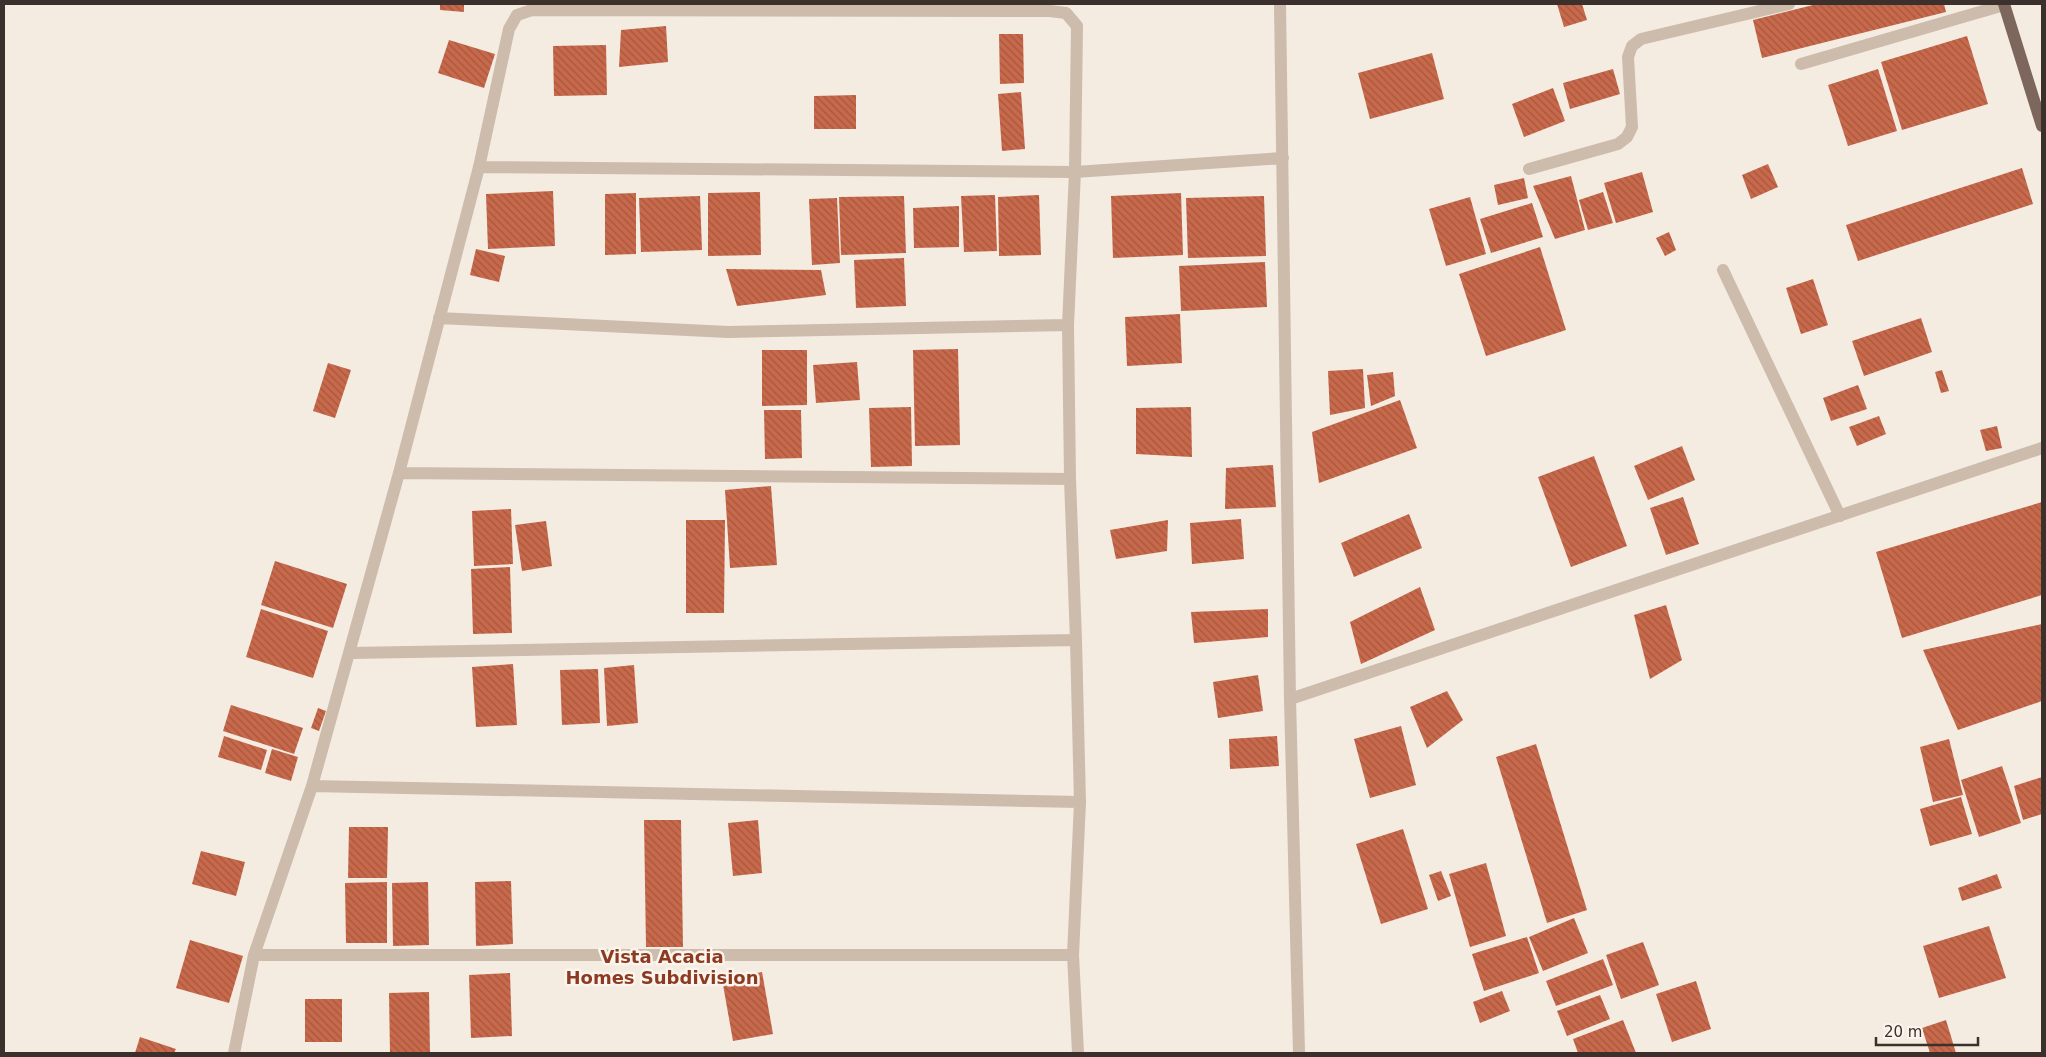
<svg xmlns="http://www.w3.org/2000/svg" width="2046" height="1057" font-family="'DejaVu Sans',sans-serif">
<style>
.building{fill:url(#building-back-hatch)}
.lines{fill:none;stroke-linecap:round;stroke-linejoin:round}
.minor{stroke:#cdbbac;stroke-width:12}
.primary{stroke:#7d675c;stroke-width:12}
.labels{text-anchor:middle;stroke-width:5;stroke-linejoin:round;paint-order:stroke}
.neighbourhood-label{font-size:18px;font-weight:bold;fill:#8c3b22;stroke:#fbf5ee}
</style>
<defs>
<pattern id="building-back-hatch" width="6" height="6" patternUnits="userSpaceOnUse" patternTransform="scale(1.25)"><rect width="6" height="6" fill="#c8694b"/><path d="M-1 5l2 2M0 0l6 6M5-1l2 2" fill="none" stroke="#a4573f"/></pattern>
</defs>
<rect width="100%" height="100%" fill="#f4ebe1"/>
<path class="building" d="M440,4H464V12L440,10Z
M1557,4H1582L1587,20L1564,27Z
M1817,4H1944L1946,12L1762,58L1753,20Z
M666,26L668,62L619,67L621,30Z
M999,34H1023L1024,83L1000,84Z
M1967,36L1988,104L1902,130L1881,62Z
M449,40L495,54L484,88L438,73Z
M606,45L607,95L554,96L553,46Z
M1432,53L1444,99L1370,119L1358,73Z
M1613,69L1620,94L1570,109L1563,83Z
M1878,69L1897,131L1848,146L1828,85Z
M1553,88L1565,121L1524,137L1512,104Z
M1021,92L1025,149L1002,151L998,94Z
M856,95V129H814V96Z
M1768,164L1778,187L1751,199L1742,175Z
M2022,168L2033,204L1858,261L1846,225Z
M1642,172L1653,212L1616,223L1604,183Z
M1571,176L1585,230L1555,239L1533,186Z
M1524,178L1528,198L1498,205L1494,185Z
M553,191L555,246L488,249L486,194Z
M760,192L761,255L708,256V193Z
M1603,192L1613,223L1588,230L1579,200Z
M636,193V254L605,255V194Z
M1181,193L1183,255L1113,258L1111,196Z
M995,195L997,251L964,252L961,196Z
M1039,195L1041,255L999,256L998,197Z
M700,196L702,250L641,252L639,198Z
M904,196L906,253L841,255L839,197Z
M1264,196L1266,256L1188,258L1186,198Z
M1470,197L1486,254L1446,266L1429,209Z
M837,198L840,263L812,265L809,199Z
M1532,203L1543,237L1491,253L1480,219Z
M959,206V247L914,248L913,208Z
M1669,232L1676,250L1665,256L1656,238Z
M1540,247L1566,330L1486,356L1459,274Z
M476,249L505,256L499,282L470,275Z
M904,258L906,306L856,308L854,260Z
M1265,262L1267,307L1181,311L1179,266Z
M726,269L821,270L826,295L737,306Z
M1813,279L1828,325L1801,334L1786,288Z
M1180,314L1182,363L1127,366L1125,317Z
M1921,318L1932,352L1864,376L1852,341Z
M958,349L960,445L915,446L913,350Z
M762,350H807V405L762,406Z
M857,362L860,400L816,403L813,365Z
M328,363L351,370L335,418L313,411Z
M1363,369L1365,408L1330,415L1328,371Z
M1942,370L1949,391L1941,393L1935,372Z
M1393,372L1395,396L1371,406L1367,375Z
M1858,385L1867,409L1831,421L1823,398Z
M1400,400L1417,448L1319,483L1312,432Z
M911,407L912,466L871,467L869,408Z
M1191,407L1192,457L1136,454V408Z
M764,410H801L802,458L765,459Z
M1879,416L1886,434L1857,446L1849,427Z
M1997,426L2002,448L1986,451L1980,430Z
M1682,446L1695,480L1648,500L1634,466Z
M1594,456L1627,546L1571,567L1538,477Z
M1273,465L1276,507L1225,509L1226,468Z
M771,486L777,565L730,568L725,490Z
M1683,497L1699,544L1666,555L1650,508Z
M2042,502V595L1902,638L1876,552Z
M511,509L513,564L474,566L472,511Z
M1409,514L1422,548L1354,577L1341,543Z
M1241,519L1244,559L1192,564L1190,523Z
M686,520H725L724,613H686Z
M1168,520L1167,551L1116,559L1110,530Z
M546,521L552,566L522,571L515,525Z
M275,561L347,584L333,628L261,605Z
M510,567L512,633L473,634L471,569Z
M1420,587L1435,630L1361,664L1350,622Z
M1666,605L1682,660L1650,679L1634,615Z
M261,609L328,631L313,678L246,657Z
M1268,609V637L1194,643L1191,612Z
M2042,624V701L1958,730L1923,650Z
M513,664L517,725L476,727L472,667Z
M634,665L638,723L607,726L604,668Z
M598,669L600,723L562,725L560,670Z
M1258,675L1263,711L1218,718L1213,682Z
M1447,691L1463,720L1427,748L1410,707Z
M231,705L303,728L294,754L223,731Z
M318,708L326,711L319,731L311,728Z
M1401,726L1416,785L1370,798L1354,739Z
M224,736L267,750L261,770L218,757Z
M1277,736L1279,766L1230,769L1229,739Z
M1949,739L1963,795L1933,802L1920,747Z
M1536,744L1587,910L1547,923L1496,757Z
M272,749L298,757L291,781L265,773Z
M2002,766L2021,823L1979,837L1961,780Z
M2042,777V814L2023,820L2014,786Z
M1961,797L1972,834L1930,846L1920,809Z
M644,820H681L683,947H646Z
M758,820L762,873L733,876L728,823Z
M349,827H388L387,878H348Z
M1403,829L1428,909L1381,924L1356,844Z
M201,851L245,862L236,896L192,884Z
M1486,863L1506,936L1470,947L1449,874Z
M1441,871L1451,896L1438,901L1429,875Z
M1997,874L2002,888L1962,901L1958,888Z
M511,881L513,944L476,946L475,882Z
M387,882V943H346L345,883Z
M428,882L429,945L393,946L392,883Z
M1574,918L1588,953L1543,971L1529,937Z
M1989,926L2006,978L1939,998L1923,946Z
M1527,937L1539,973L1484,991L1472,954Z
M190,940L243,956L229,1003L176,988Z
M1643,942L1659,985L1621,999L1606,955Z
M1603,959L1613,985L1556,1006L1546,981Z
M762,972L773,1034L733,1041L722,979Z
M510,973L512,1036L471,1038L469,975Z
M1696,981L1711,1029L1672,1042L1656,994Z
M1502,991L1510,1011L1480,1023L1473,1002Z
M429,992L430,1053H390L389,993Z
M1600,995L1610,1019L1567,1036L1557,1011Z
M305,999H342V1042H305Z
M1623,1020L1636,1053H1578L1573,1039Z
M1946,1020L1956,1053H1930L1922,1028Z
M140,1037L176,1049L174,1053H135Z"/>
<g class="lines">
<path class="minor" d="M1280,4L1290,699L1299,1053
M1801,64L2004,5
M479,167L1075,172L1283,158
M1529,169L1618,144L1627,137L1632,127L1628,57L1632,46L1641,39L1789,4
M1723,270L1840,516
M439,318L728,332L1068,325
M399,473L1070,479
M350,653L1076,640
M1290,699L2042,448
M312,786L1080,802
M254,955H1073
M234,1053L254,955L312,786L399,473L479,167L509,29L517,15L532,10L1050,11L1066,13L1077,26L1075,172L1068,325L1070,479L1076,640L1080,802L1073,955L1078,1053"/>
<path class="primary" d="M2004,4L2042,126"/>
</g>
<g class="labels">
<g class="neighbourhood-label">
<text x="662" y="963">Vista Acacia<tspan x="662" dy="21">Homes Subdivision</tspan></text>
</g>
</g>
<rect width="2046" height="1057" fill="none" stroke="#3b302b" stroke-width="10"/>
<path d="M1876 1037v8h102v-8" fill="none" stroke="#3b302b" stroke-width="2.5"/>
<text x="1884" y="1037" font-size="15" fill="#3b302b" stroke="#fbf5ee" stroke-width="4" paint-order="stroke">20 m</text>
</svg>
